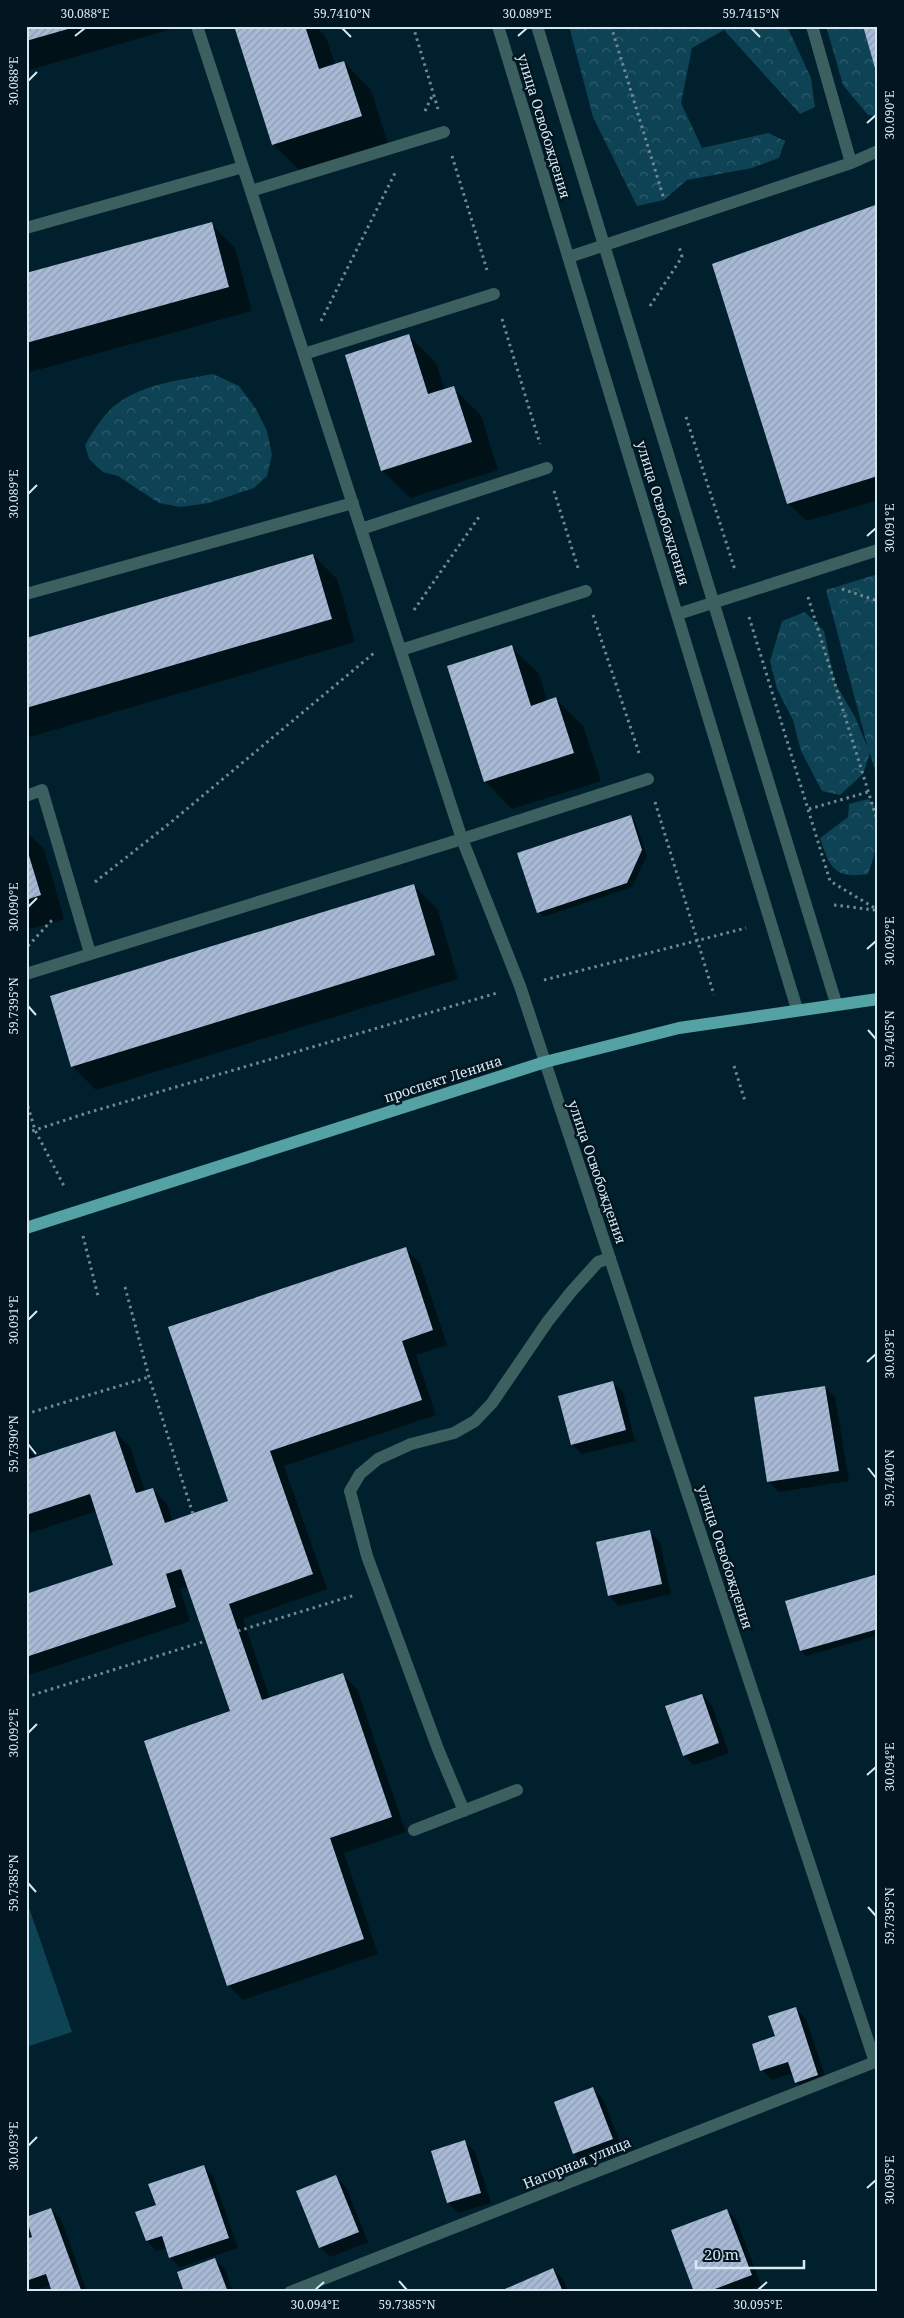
<svg xmlns="http://www.w3.org/2000/svg" width="904" height="2318" font-family="'Noto Serif',serif">
<style>
.forest{fill:url(#forest-crowns)}
.garden{fill:#0e4255}
.shadow{fill:#0007}
.building{fill:url(#building-hatch)}
.lines{fill:none;stroke-linecap:round;stroke-linejoin:round}
.path{stroke:#708892;stroke-width:3;stroke-dasharray:2.5 4;stroke-linecap:butt}
.minor{stroke:#3c5f60;stroke-width:12}
.major{stroke:#55a2a4;stroke-width:12}
.ticks{fill:none;stroke:#d6e8f0;stroke-width:2}
.labels{text-anchor:middle;stroke-width:5;stroke-linejoin:round;paint-order:stroke}
.street-label{font-size:14px;fill:#d6e8f0;stroke:#011620}
.neatline{fill:none;stroke:#d6e8f0;stroke-width:2}
.ticks-label{font-size:12px;text-anchor:middle;fill:#d6e8f0}
</style>
<defs>
<pattern id="forest-crowns" width="20" height="18" patternUnits="userSpaceOnUse" patternTransform="scale(1.25)"><rect width="20" height="18" fill="#0e4255"/><path d="M2 6a3 3 0 1 1 6 0M12 15a3 3 0 1 1 6 0" fill="none" stroke="#305d6e"/></pattern>
<pattern id="building-hatch" width="6" height="6" patternUnits="userSpaceOnUse" patternTransform="scale(1.25)"><rect width="6" height="6" fill="#a7b9d5"/><path d="M-1 1l2-2M0 6l6-6M5 7l2-2" fill="none" stroke="#8d9cb2"/></pattern>
</defs>
<rect width="100%" height="100%" fill="#01202d"/>
<path class="forest" d="M569,26H787L811,78L815,107L800,114L724,30L692,48L681,103L702,148L768,133L785,141L779,158L752,168L687,180L664,200L637,206L593,117Z
M826,26H863L878,76V116L868,115L843,85Z
M213,374L239,386L256,409L267,431L272,455L267,476L254,488L209,503L180,507L159,503L118,476L103,472L89,459L85,445C94,430 104,413 118,403C146,383 182,380 213,374Z
M878,574V781L870,753L863,774L840,795L822,791L801,751L793,720L777,689L770,661L782,621L805,612L824,631L835,683L855,717L868,748L826,590Z
M868,799C888,814 875,855 868,874C834,879 830,868 820,838L848,817L849,804Z"/>
<path class="garden" d="M26,1899L72,2032L26,2047Z"/>
<path class="shadow" d="M26,26H170L171,29L26,71Z
M247,26H315L326,37L335,65L344,62L371,90L388,144L300,171L273,144Z
M878,205V500L807,521L788,503Z
M211,224L235,248L252,311L26,373V274Z
M409,336L436,363L445,390L453,388L481,415L498,470L410,498L382,470Z
M313,555L337,579L355,642L26,738V639Z
M511,647L539,674L547,701L556,699L583,726L601,781L512,809L485,781Z
M630,816L635,821L647,856L632,887L543,917L539,912Z
M26,832L44,849L64,919L26,930Z
M414,886L438,910L458,979L96,1090L72,1066Z
M405,1249L420,1263L447,1345L416,1355L436,1415L284,1466L327,1589L243,1619L270,1699L342,1674L357,1689L406,1832L344,1853L378,1954L243,2000L228,1985L232,1712L188,1586L180,1589L190,1621L26,1676V1595L115,1566L97,1511L26,1534V1447L37,1458L115,1432L130,1447L145,1491L153,1489L167,1504L173,1522L230,1502Z
M612,1382L623,1392L635,1441L582,1454L572,1444Z
M825,1387L835,1397L849,1481L779,1492L769,1482L755,1399Z
M649,1532L660,1542L671,1594L619,1606L609,1596Z
M878,1575V1635L806,1656L801,1651Z
M702,1695L712,1706L729,1753L694,1765L684,1755Z
M796,2009L806,2019L828,2085L806,2092L796,2082L793,2073L772,2080L762,2070L776,2037Z
M593,2089L603,2099L623,2150L585,2164L574,2154L555,2102Z
M465,2142L475,2152L491,2203L458,2213L448,2202Z
M203,2166L213,2176L238,2248L180,2267L170,2257L167,2248L157,2251L147,2241L137,2212L157,2205Z
M336,2177L346,2187L368,2242L330,2257L320,2247Z
M51,2209L61,2219L87,2292H53L51,2285L34,2291L26,2283V2240L33,2237Z
M727,2210L737,2221L761,2285L744,2292H695Z
M214,2259L225,2269L233,2292H186Z
M553,2269L563,2279L568,2292H502Z"/>
<path class="building" d="M26,26H74L75,27L26,41Z
M242,26H305L319,69L344,61L362,116L272,145L235,29Z
M863,26H878V75H877Z
M878,204V476L787,504L712,264Z
M212,222L229,287L26,343V273Z
M409,334L428,394L454,386L472,442L381,471L345,355Z
M313,554L332,619L26,708V638Z
M512,645L531,706L556,697L574,753L484,782L447,666Z
M631,815L642,850L627,883L537,913L517,853Z
M26,846L41,895L26,900Z
M414,884L435,955L71,1067L50,996Z
M406,1247L433,1330L402,1341L422,1400L270,1451L313,1574L229,1604L262,1700L343,1673L392,1817L330,1838L364,1939L227,1986L144,1741L230,1711L181,1569L166,1574L176,1607L26,1657V1594L113,1565L90,1494L26,1515V1452L29,1459L115,1431L136,1493L153,1488L165,1523L228,1501L168,1327Z
M613,1381L626,1430L571,1445L558,1396Z
M825,1386L839,1471L767,1482L754,1397Z
M650,1530L662,1584L608,1596L596,1542Z
M878,1574V1629L800,1651L785,1601Z
M702,1694L719,1743L683,1756L665,1706Z
M796,2007L818,2075L795,2083L788,2062L760,2071L752,2044L775,2036L768,2016Z
M593,2087L613,2139L573,2154L554,2102Z
M465,2140L481,2193L447,2203L431,2151Z
M204,2165L229,2238L169,2258L162,2236L146,2241L135,2212L156,2205L148,2184Z
M336,2175L359,2232L319,2248L296,2191Z
M51,2208L81,2290L76,2292H52L46,2274L26,2281V2239L32,2237L26,2217Z
M727,2209L752,2275L707,2292H694L671,2230Z
M215,2258L228,2292H184L177,2272Z
M553,2268L563,2292H498Z"/>
<g class="lines">
<path class="path" d="M413,26L438,109
M611,26L664,199
M425,111L433,94
M452,156L487,270
M650,306L682,257L679,246
M502,319L540,444
M321,321L395,173
M686,417L735,570
M554,491L578,568
M842,589L878,601
M808,597L878,823
M414,610L479,517
M593,615L640,756
M749,617L830,881L878,910
M655,802L714,995
M809,809L868,792
M95,882L170,823L374,653
M834,905L875,910
M28,946L53,919
M544,980L746,928
M734,1066L745,1101
M26,1100L35,1130L65,1188
M26,1133L87,1113L497,993
M83,1236L98,1296
M125,1287L149,1377L193,1514
M26,1414L149,1377
M238,1631L355,1595
M26,1697L206,1641"/>
<path class="minor" d="M197,26L462,839L520,986L875,2062L290,2292
M498,26L797,1009
M537,26L836,1003
M812,26L851,163
M251,191L444,132
M26,228L243,167
M569,257L851,163L878,151
M304,354L494,294
M361,529L547,468
M26,594L353,503
M678,614L878,550
M401,650L586,591
M26,796L42,790L90,953
M26,974L462,839L648,779
M464,1811L438,1749L367,1556L350,1491L360,1474L378,1459L411,1444L454,1433L475,1421L492,1403L548,1321L571,1292L598,1262L610,1258
M414,1830L517,1790"/>
<path class="major" d="M26,1228L545,1062L679,1028L878,999"/>
</g>
<path class="ticks" d="M342,28L351,37M751,28L760,37M75,36L85,28M518,36L527,28M28,81L37,72M867,123L876,115M28,494L37,485M867,536L876,528M28,907L37,898M867,949L876,941M28,1006L36,1015M868,1030L876,1039M28,1320L37,1311M867,1362L876,1354M28,1444L36,1454M868,1468L876,1478M28,1733L37,1724M867,1775L876,1767M28,1883L36,1892M868,1907L876,1916M28,2146L37,2137M867,2188L876,2180M399,2281L407,2290M315,2290L324,2282M758,2290L767,2282"/>
<g class="labels">
<g class="street-label">
<text transform="translate(544 126) rotate(73)" y="5">улица Освобождения</text>
<text transform="translate(663 513) rotate(73)" y="5">улица Освобождения</text>
<text transform="translate(443 1079) rotate(-18)" y="5">проспект Ленина</text>
<text transform="translate(597 1172) rotate(71)" y="5">улица Освобождения</text>
<text transform="translate(725 1557) rotate(72)" y="5">улица Освобождения</text>
<text transform="translate(577 2163) rotate(-22)" y="5">Нагорная улица</text>
</g>
</g>
<rect width="904" height="2318" fill="none" stroke="#011620" stroke-width="55"/>
<path d="M696 2260v8h108v-8" fill="none" stroke="#d6e8f0" stroke-width="2.5"/>
<text x="704" y="2260" font-size="15" fill="#d6e8f0" stroke="#011620" stroke-width="4" paint-order="stroke">20 m</text>
<rect x="28" y="28" width="848" height="2262" class="neatline"/>
<g class="ticks-label">
<text x="85" y="18">30.088°E</text>
<text x="342" y="18">59.7410°N</text>
<text x="527" y="18">30.089°E</text>
<text x="751" y="18">59.7415°N</text>
<text transform="translate(14 81) rotate(-90)" y="4">30.088°E</text>
<text transform="translate(890 115) rotate(-90)" y="4">30.090°E</text>
<text transform="translate(14 494) rotate(-90)" y="4">30.089°E</text>
<text transform="translate(890 528) rotate(-90)" y="4">30.091°E</text>
<text transform="translate(14 907) rotate(-90)" y="4">30.090°E</text>
<text transform="translate(890 941) rotate(-90)" y="4">30.092°E</text>
<text transform="translate(14 1006) rotate(-90)" y="4">59.7395°N</text>
<text transform="translate(890 1039) rotate(-90)" y="4">59.7405°N</text>
<text transform="translate(14 1320) rotate(-90)" y="4">30.091°E</text>
<text transform="translate(890 1354) rotate(-90)" y="4">30.093°E</text>
<text transform="translate(14 1444) rotate(-90)" y="4">59.7390°N</text>
<text transform="translate(890 1478) rotate(-90)" y="4">59.7400°N</text>
<text transform="translate(14 1733) rotate(-90)" y="4">30.092°E</text>
<text transform="translate(890 1767) rotate(-90)" y="4">30.094°E</text>
<text transform="translate(14 1883) rotate(-90)" y="4">59.7385°N</text>
<text transform="translate(890 1916) rotate(-90)" y="4">59.7395°N</text>
<text transform="translate(14 2146) rotate(-90)" y="4">30.093°E</text>
<text transform="translate(890 2180) rotate(-90)" y="4">30.095°E</text>
<text x="315" y="2309">30.094°E</text>
<text x="407" y="2309">59.7385°N</text>
<text x="758" y="2309">30.095°E</text>
</g>
</svg>
